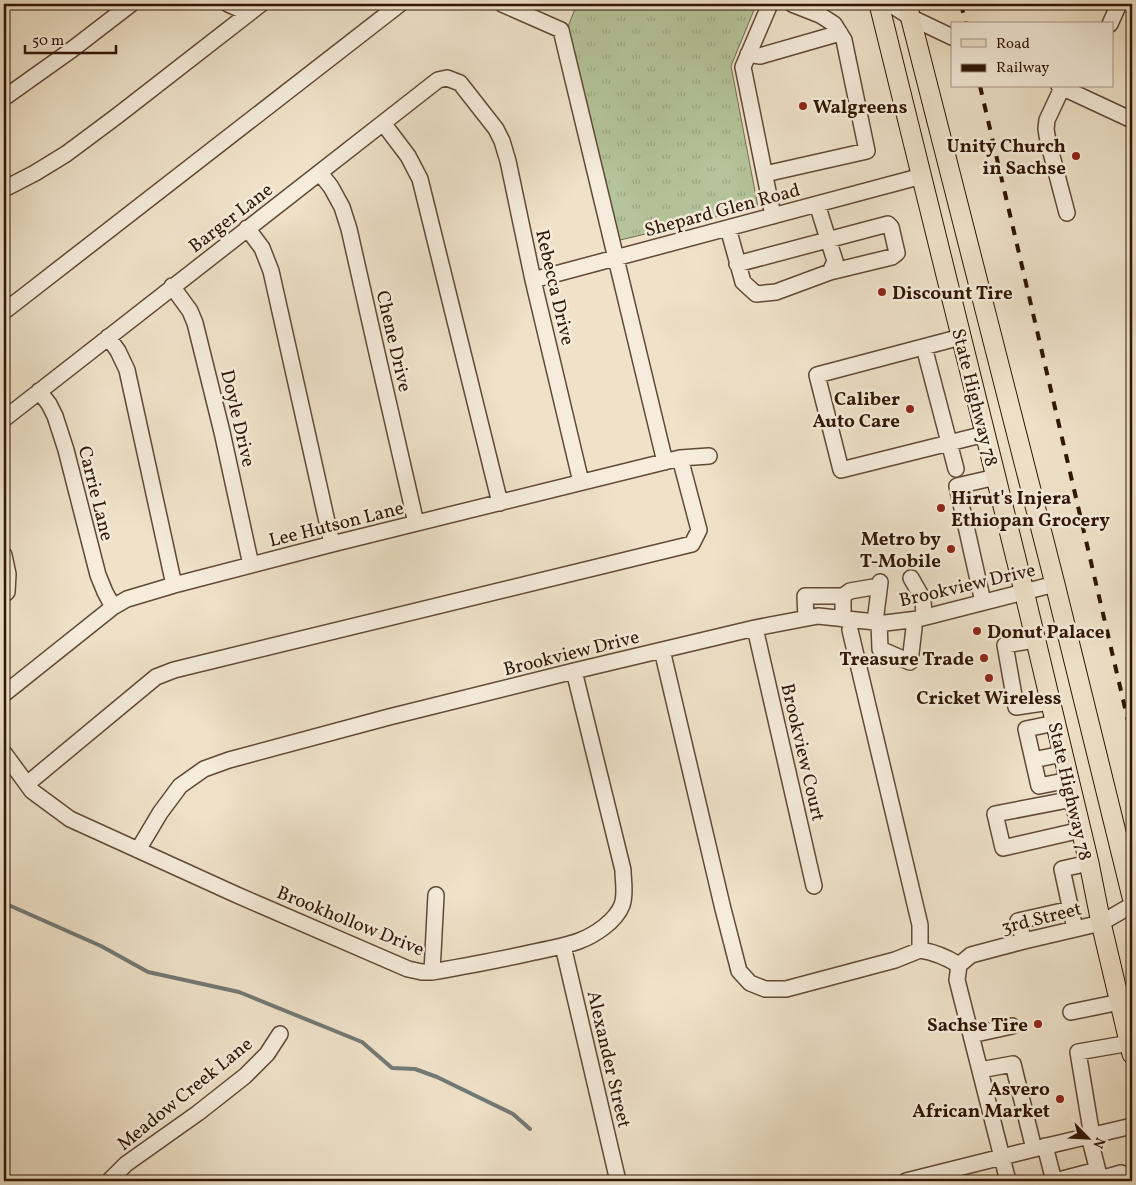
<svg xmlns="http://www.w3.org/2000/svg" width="1136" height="1185" font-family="Vollkorn,serif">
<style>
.grass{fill:url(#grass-tufts);stroke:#726d4f}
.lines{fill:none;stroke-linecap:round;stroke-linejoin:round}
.stream{stroke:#727975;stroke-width:4}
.minor-casing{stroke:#604935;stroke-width:18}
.major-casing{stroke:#301604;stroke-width:21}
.minor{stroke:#f5ecdc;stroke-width:15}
.major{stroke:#efe2c9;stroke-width:19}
.rail{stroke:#301604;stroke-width:4;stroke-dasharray:9 9;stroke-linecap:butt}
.poi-dot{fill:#8f2418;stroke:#f5ecdc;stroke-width:2}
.labels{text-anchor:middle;stroke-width:5;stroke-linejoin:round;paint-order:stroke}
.poi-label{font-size:19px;font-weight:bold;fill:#301604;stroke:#f5ecdc;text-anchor:end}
.street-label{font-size:19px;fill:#301604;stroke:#f5ecdc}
</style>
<defs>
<pattern id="grass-tufts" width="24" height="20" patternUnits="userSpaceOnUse" patternTransform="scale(1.25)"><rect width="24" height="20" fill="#b5c49a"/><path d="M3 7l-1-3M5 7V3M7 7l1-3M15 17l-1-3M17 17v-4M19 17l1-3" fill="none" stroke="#9ca883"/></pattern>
</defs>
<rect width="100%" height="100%" fill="#efe2c9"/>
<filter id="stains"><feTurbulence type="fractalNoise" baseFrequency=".004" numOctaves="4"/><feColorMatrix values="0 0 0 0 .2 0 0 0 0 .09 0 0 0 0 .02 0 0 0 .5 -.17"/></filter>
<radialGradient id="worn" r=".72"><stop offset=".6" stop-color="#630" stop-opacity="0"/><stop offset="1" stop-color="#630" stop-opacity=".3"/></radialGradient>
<path class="grass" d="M577,4H754L756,5L731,66L758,207L616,241L567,29Z"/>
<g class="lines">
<path class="stream" d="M4,903L101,946L148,972L239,992L362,1042L392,1068L415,1069L437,1077L513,1114L530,1129"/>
<g class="minor-casing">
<path id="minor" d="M228,4L248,13
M502,4L561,30L665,462
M770,4L743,67L773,216
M890,4L910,17L952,37
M1110,24L1119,4
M748,54L760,56L840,33
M1059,86L1132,120
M1062,88L1047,120L1046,129L1048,141L1067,213
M4,98L70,51L131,4
M383,123L408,156L420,179L500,503
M320,173L331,187L342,207L349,229L377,353L416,523
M765,174L867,151L844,40L834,24L820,15L792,4
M4,189L35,173L66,154L117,116L261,4
M247,228L262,248L271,271L332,544
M728,228L743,282L756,294L776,292L830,272L835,261L817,204
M737,264L888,224L891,227L897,253L892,257L830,272
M533,280L922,176
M172,286L190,311L195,323L222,432L251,565
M4,310H6L400,4
M108,337L118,351L127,370L174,585
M961,337L817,375L841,470L985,434
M924,347L956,469
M39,391L49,404L55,416L66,450L98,575L105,592L113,607
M4,419L438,80L447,78L460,83L496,129L502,141L508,161L533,280L581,482
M4,555L8,574L7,592L4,595
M911,578L923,599L924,617
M843,596L850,591L879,586
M983,602L957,486L996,477
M806,618L805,596H843V619
M875,622L880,582
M879,622L880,649L910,662L914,628L912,620
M755,628L814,886
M1035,640L1005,645L1016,707L1050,702
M662,650L723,909L739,971L750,983L765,989H786L895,960L920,950V925L850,630
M4,694L113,607L127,599L174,585L332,544L680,458L709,456
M1055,723L1026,729L1039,786L1069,780
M4,753L32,791L70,819L237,895L408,969L422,972H432C466,966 500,960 534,952C549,949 565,946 579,941C595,935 616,921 622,905C626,894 623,881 623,870L574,671
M1033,760L1062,754
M27,784L156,677L174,670L692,544L699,530L680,458
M1073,799L995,814L1003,848L1081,830
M138,850L160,813L180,786L204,769L229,760L389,717L574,671L755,628L818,616L885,623L918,619L1055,584
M1075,929L1062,869L1089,863
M1024,941L1018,921L1071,909
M563,946L618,1181
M920,950C934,952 946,957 959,965
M959,965L957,980L1008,1181
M959,965L971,955L1024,941L1101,923L1132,905
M432,972L436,895
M1071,1012L1120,1002
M971,1035L1012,1026
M980,1070L1013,1064L1034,1149
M1089,1136L1100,1179
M1092,1136L1078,1052L1130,1043
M1045,1146L1054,1181
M109,1181L126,1164L198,1113L245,1076L267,1054L280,1034
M906,1181L1034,1149L1132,1126
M1055,1181L1097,1170
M1100,1181V1179L1121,1173L1132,1178"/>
</g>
<g class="major-casing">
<path id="major" d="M879,4L1024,591L1089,863L1101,923L1132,1054
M907,4L1055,584L1132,897"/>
</g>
<use href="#minor" class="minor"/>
<use href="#major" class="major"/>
<path class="rail" d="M961,4L966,24
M980,86L1132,738"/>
</g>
<g class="poi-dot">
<circle cx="803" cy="106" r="5"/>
<circle cx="1076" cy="156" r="5"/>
<circle cx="882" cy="292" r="5"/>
<circle cx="910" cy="409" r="5"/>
<circle cx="941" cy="508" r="5"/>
<circle cx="951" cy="549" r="5"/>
<circle cx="977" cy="631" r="5"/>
<circle cx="984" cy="658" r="5"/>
<circle cx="989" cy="678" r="5"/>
<circle cx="1038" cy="1024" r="5"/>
<circle cx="1060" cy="1099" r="5"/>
</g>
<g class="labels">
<g class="poi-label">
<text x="813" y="113" text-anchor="start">Walgreens</text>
<text x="1066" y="152">Unity Church<tspan x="1066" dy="22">in Sachse</tspan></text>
<text x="892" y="299" text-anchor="start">Discount Tire</text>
<text x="900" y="405">Caliber<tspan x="900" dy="22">Auto Care</tspan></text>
<text x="951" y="504" text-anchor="start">Hirut's Injera<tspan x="951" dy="22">Ethiopan Grocery</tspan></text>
<text x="941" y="545">Metro by<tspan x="941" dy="22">T-Mobile</tspan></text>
<text x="987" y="638" text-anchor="start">Donut Palace</text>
<text x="974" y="665">Treasure Trade</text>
<text x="989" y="704" text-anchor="middle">Cricket Wireless</text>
<text x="1028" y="1031">Sachse Tire</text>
<text x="1050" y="1095">Asvero<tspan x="1050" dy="22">African Market</tspan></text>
</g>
<g class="street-label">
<text transform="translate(722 209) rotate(-15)" y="7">Shepard Glen Road</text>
<text transform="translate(230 217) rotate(-38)" y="7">Barger Lane</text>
<text transform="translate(556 287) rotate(77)" y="7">Rebecca Drive</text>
<text transform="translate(395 341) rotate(77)" y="7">Chene Drive</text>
<text transform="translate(976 397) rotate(76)" y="7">State Highway 78</text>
<text transform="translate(239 418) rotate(77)" y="7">Doyle Drive</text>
<text transform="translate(97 493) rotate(76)" y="7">Carrie Lane</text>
<text transform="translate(336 523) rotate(-14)" y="7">Lee Hutson Lane</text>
<text transform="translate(967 584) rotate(-13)" y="7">Brookview Drive</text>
<text transform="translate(571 652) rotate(-14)" y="7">Brookview Drive</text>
<text transform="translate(804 752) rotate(77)" y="7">Brookview Court</text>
<text transform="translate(1071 791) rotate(77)" y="7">State Highway 78</text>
<text transform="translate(1041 917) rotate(-14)" y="7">3rd Street</text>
<text transform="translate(351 920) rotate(22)" y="7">Brookhollow Drive</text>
<text transform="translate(610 1059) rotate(77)" y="7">Alexander Street</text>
<text transform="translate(184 1093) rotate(-39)" y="7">Meadow Creek Lane</text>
</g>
</g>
<rect width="1136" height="1185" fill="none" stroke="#efe2c9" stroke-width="20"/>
<rect x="5" y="5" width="1126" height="1175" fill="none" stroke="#301604" stroke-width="2.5"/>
<rect x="10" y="10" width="1116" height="1165" fill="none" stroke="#301604"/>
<rect x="951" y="22" width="162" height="65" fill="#f5ecdc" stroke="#a69686"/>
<rect x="961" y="39" width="25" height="8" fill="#efe2c9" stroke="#a69686"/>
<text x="996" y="48" font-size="15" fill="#301604">Road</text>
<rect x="961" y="64" width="25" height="8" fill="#301604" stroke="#a69686"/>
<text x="996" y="72" font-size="15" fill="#301604">Railway</text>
<g transform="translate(1088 1138) rotate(114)" stroke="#f5ecdc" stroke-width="4" paint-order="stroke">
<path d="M0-4L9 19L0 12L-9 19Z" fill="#301604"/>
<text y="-8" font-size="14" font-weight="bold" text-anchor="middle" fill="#301604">N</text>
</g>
<path d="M25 45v8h91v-8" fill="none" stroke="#301604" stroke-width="2.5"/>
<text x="32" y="45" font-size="15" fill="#301604" stroke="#f5ecdc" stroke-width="4" paint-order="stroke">50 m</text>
<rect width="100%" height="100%" filter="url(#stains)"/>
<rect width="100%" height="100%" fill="url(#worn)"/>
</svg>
